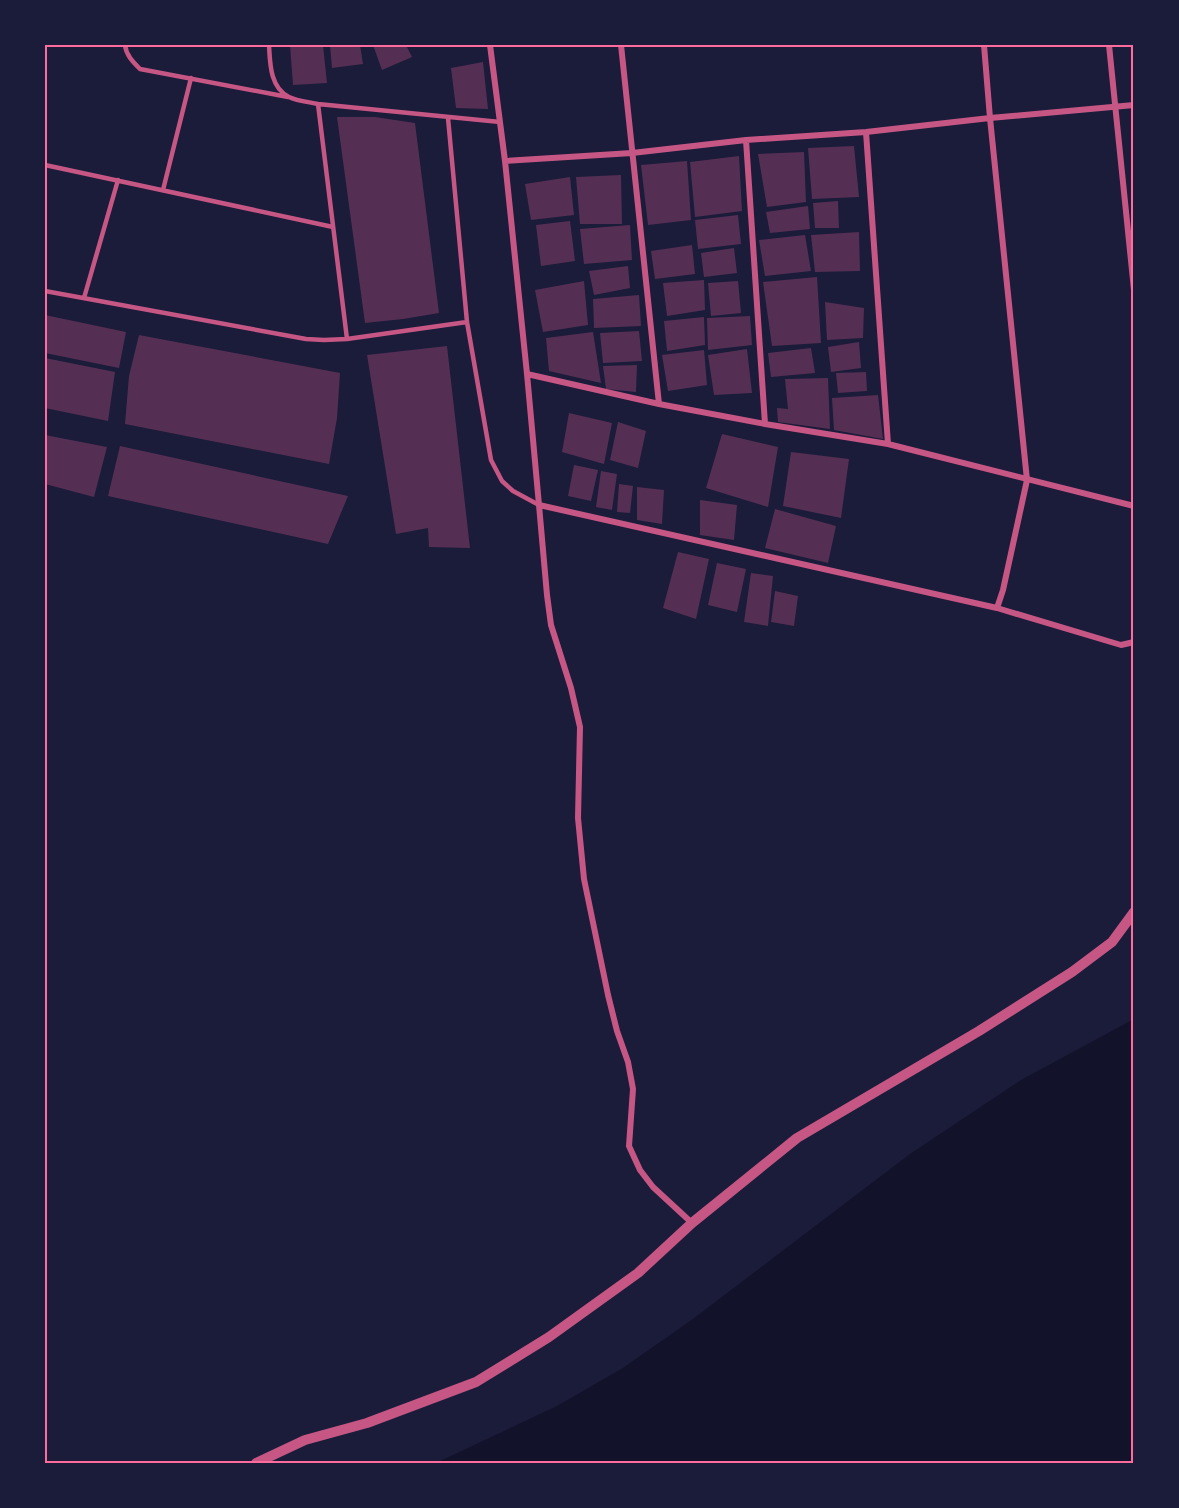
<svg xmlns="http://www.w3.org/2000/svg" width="1179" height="1508" font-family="Ubuntu,sans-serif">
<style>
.water{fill:#12122b}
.building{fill:#542f53}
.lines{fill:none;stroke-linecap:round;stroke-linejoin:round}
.service{stroke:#c65784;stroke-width:4.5}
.minor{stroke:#c65784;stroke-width:6}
.tertiary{stroke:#c65784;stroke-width:10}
.neatline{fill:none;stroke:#ff6b9d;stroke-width:2}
</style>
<rect width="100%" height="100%" fill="#1b1b3a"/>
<path class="water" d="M1134,1019V1463H436L557,1406L623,1368L693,1319L910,1154L1021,1080Z"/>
<path class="building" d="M290,45H323L327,83L293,85Z
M330,45H360L363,64L332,68Z
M373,45H406L412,57L382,70Z
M483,62L488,109L456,108L451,68Z
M337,117H375L415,123L439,313L403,319L365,323Z
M854,146L859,197L812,199L808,148Z
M804,152L806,202L767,207L758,154Z
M739,156L742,211L695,217L690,162Z
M687,161L691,220L648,225L641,165Z
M621,175L622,224H580L576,177Z
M570,177L574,215L531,220L525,184Z
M838,201L839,228H815L813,203Z
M808,206L810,229L770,233L766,212Z
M738,215L741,244L698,249L695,220Z
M570,221L575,261L541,266L536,225Z
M630,225L632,260L584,264L580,229Z
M859,232L860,271L815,272L811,235Z
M805,235L811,271L765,276L759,240Z
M692,245L695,274L655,279L651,251Z
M734,248L737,273L704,277L701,253Z
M628,266L630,288L594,295L589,271Z
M817,277L821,343L772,346L763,282Z
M704,280L705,310L667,316L663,283Z
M584,281L588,325L543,332L535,290Z
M738,281L741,313L711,316L708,283Z
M639,295L641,326L594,328L593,299Z
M825,302L864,308L863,338L827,340Z
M45,315L126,332L119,368L45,353Z
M750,316L752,345L708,350L707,318Z
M704,317L705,345L667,351L664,321Z
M639,331L642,361L603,363L600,333Z
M593,332L601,383L549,371L546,338Z
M139,335L340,373L337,418L329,464L125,424L129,376Z
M859,342L861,368L831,372L828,347Z
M447,346L470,548L429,547L428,528L396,534L367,355Z
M811,348L815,373L771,377L768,353Z
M747,349L752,393L714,395L708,355Z
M704,350L707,385L668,391L662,355Z
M45,358L115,372L108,421L45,408Z
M637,365L636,392L606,389L603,366Z
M866,372L867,391L838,393L836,373Z
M828,378L830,429L778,422L777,408L788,409L785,379Z
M878,395L883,439L834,430L832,398Z
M569,413L612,423L604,464L562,452Z
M618,422L646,431L638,468L610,460Z
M722,434L778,447L768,507L706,488Z
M45,435L107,447L94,497L45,484Z
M120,446L348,496L328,544L108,496Z
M791,452L849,459L841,518L783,506Z
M574,465L598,470L591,501L568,496Z
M601,471L617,474L612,510L596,507Z
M619,484L633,486L630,513L617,512Z
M637,487L664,490L662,524L637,520Z
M700,500L737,505L734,540L700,535Z
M775,509L836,526L828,563L765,548Z
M678,552L709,559L696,619L663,608Z
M717,563L746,569L737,612L708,605Z
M751,573L773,576L768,626L744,622Z
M775,591L798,596L794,626L771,622Z"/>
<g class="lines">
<path class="service" d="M125,45C126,55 133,62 140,69L288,97
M269,45C270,63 270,88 289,97C297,101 309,102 318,104L500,122
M318,104L347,339
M45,165L333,227
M163,190L191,78
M45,291L306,339L324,340L347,339L467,322L448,118
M84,298L118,180
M467,322L491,460L502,481L513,491L539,505"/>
<path class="minor" d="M490,45L505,161L527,374L659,404L765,424L888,444L1134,506
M621,45L659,404
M1109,45L1134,290
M866,132L888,444
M746,140L765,424
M505,161L632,153L746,140L866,132L990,118L1134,105
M527,374L539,505L997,608L1003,590L1027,480L990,118L984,45
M539,505L547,595L551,625L571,688L580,727L578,818L584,879L608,995L617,1031L628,1062L633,1089L629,1146L640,1170L653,1187L692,1223
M997,608L1121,645L1134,642"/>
<path class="tertiary" d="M256,1463L305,1440L367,1423L476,1382L549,1337L638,1273L692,1223L797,1138L979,1031L1072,972L1112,942L1134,912"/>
</g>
<rect width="1179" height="1508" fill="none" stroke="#1b1b3a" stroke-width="93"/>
<rect x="46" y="46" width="1086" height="1416" class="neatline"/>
</svg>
